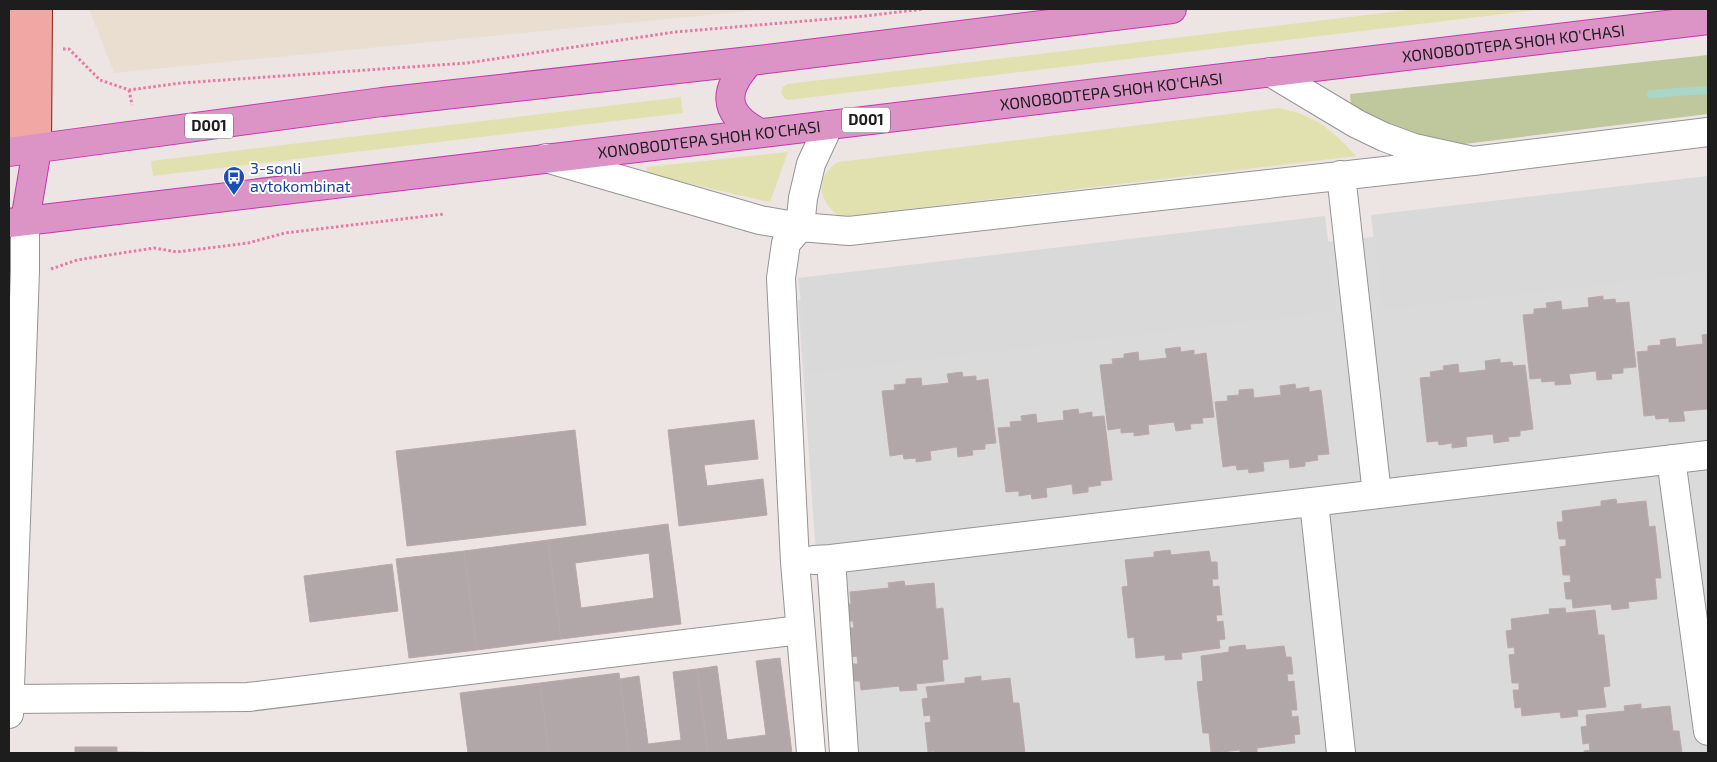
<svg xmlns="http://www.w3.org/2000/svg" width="1717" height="762" font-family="'Exo 2',sans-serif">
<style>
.residential{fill:#dbdada}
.farmland{fill:#eaded1}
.grass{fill:#e1e1af}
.forest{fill:#bfc79d}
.parking{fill:#d9d9d9}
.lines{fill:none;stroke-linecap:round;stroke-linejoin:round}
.stream{stroke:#a9d6c8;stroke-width:8}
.building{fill:#b2a7a8;stroke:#bda8a9;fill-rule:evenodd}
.minor-casing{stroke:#949494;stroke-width:30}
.major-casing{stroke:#842211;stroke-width:30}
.highway-casing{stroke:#c438b0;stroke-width:30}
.path{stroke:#e978a7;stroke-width:3;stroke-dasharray:2.5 2.5;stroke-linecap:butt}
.minor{stroke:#fff;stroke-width:28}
.major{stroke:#f1a8a5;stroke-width:28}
.highway{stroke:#dc93c6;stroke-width:28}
.labels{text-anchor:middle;stroke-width:4;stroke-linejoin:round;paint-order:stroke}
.shield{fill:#fff;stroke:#616161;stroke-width:1}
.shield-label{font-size:15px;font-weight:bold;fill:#1d1d1d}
.street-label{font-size:16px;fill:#1d1d1d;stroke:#fff}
.transit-label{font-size:16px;fill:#164399;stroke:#fff;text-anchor:start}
</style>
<rect width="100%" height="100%" fill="#ede5e4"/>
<path class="residential" d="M1708,200V753H830L798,300Z"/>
<path class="farmland" d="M89,9H768L114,73Z"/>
<path class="grass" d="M1417,9H1544L788,100L785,99L781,93L782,88L787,84Z
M681,97L683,113L153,176L151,161Z
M1278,108C1286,110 1294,111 1301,114C1323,122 1341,139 1356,156L841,217C818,203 814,177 838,162Z
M788,152L770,202L647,174V167Z"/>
<path class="forest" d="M1708,55V114L1464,144L1447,143L1400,135L1351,105L1350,94Z"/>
<path class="parking" d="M1708,176V272L1383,310L1371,215Z
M1325,216L1337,311L810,373L798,278Z"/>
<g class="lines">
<path class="stream" d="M1651,94L1708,90"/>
</g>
<path class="building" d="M1603,296V300L1615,299L1616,303L1629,302L1636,367L1623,368V373L1611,374L1612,379L1597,380L1596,371L1569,374L1571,384L1555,385V381L1542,382L1541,378L1530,379L1523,315L1534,314V309L1547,308L1546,303L1561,301L1562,310L1589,307L1588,298Z
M1708,334V409L1683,411L1685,421L1669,422V418L1656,419L1655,415L1644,416L1637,352L1648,351V346L1661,345L1660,340L1675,338L1676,347L1703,344L1702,335Z
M1180,347L1181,352L1194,350V355L1206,353L1214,417L1202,418L1203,423L1190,424L1191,429L1176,431L1174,422L1148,425L1149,434L1134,436V432L1121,433V428L1108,430L1100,365L1113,364L1112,359L1124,358V354L1138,352L1139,361L1167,358L1165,349Z
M1500,359V363L1512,362L1513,366L1525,365L1533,429L1520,431V436L1508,437L1509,441L1494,443L1493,434L1466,437L1467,446L1452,448V443L1439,445L1438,441L1427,442L1420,378L1431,377L1430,372L1444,370L1443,366L1458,364L1459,373L1486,370L1485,361Z
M962,372L963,377L976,376V381L988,379L996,443L985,444V449L972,450L973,455L958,457L957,447L930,451L931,460L916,462V458L904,459L903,454L890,456L882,391L895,390L894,385L906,384V379L921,378L922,386L949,383L947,374Z
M1295,384L1296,389L1309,387V392L1321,390L1329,454L1317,455L1318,460L1305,462V466L1290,468L1289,459L1263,462L1264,471L1249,473L1248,469L1237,470L1236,465L1223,467L1215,402L1228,401L1227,396L1239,395V390L1253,389L1254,398L1281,395L1280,386Z
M1078,409L1079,414L1092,412V417L1104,416L1112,480L1100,481L1101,485L1088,487V492L1073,494L1072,484L1046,488L1047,497L1032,499L1031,494L1019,496V491L1006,492L998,428L1011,427L1010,422L1022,421L1021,416L1036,414L1037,423L1064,420L1063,411Z
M754,420L758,459L704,465L707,486L763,479L767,515L679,526L668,430Z
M575,430L586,525L407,546L396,451Z
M1616,499L1617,504L1646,501L1649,527L1655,526L1661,578H1655L1657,599L1628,602L1629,608L1612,610L1611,604L1573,608L1572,599H1566L1564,583L1571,582L1570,575H1563L1560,547L1566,546V539H1559L1557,522H1563L1562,511L1601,506V501Z
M668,524L681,624L561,639L548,540ZM649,553L654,598L581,608L575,563Z
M548,540L561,639L477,650L464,551Z
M1170,550L1171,555L1209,551L1211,562H1217L1218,579H1212L1213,587L1219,586L1222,615H1216L1217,622L1223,621L1225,639L1219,640L1220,648L1181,653L1182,659L1165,660V655L1136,658L1134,637L1128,638L1122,587L1128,586L1125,560L1154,557V552Z
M464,551L477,650L409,658L396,559Z
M392,564L398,611L310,622L304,576Z
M904,581L905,586L934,583L936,609L943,608L948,659L942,660L944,681L916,684L917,690L900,691L899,686L861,690L860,681H854L852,664H858L857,656L851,657L848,628H854L853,621H847L845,604H851L850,592L889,588L888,583Z
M1565,608L1566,613L1595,610L1598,635H1604L1610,686L1603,687L1606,707L1577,710L1578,716L1561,718L1560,712L1522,716L1521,707L1515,708L1513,690H1519V683H1512L1509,655L1515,654L1514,647L1508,648L1506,631L1512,630L1511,619L1550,614L1549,609Z
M1245,645L1246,650L1284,646L1286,657H1291L1293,674H1287L1288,682L1294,681L1297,710H1291L1292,717L1298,716L1300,734L1294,735L1295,743L1257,748V753H1240V750L1211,753L1209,733H1203L1197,682L1203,681L1201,656L1229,652V647Z
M780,658L792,753H708L697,669L717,666L727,740L766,735L756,661Z
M697,669L708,753H629L620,679L639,676L648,744L681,740L673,672Z
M619,673L629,753H549L540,683Z
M981,676V681L1010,678L1013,703H1019L1025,753H934V751L928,752L925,723L931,722L930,715L924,716L922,699L928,698L926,687L965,683V678Z
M540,683L549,753H468L460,693Z
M1641,704V709L1670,706L1673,731H1679L1682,753H1584V751L1590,750L1589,743L1583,744L1581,727L1587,726L1586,715L1625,711L1624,706Z
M75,747H117V753H75Z
M117,752L203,753H117Z"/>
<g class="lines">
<g class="minor-casing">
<path id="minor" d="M1270,72L1357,124L1384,137L1414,148L1473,161L1708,132
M546,158L760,220L800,227L849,231L1473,161
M1341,175L1377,494
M1671,459L1708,731
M1314,502L1341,753
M831,559L1708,455
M814,560L831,559L844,753
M9,699L248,697L800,630
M9,714L25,271V221
M811,753L795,562L781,278L786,243L800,227L803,198L811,164L829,125"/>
</g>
<g class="major-casing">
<path id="major" d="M37,149L38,9
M13,151V9"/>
</g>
<g class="highway-casing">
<g id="highway">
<path d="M750,61C724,89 721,112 758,132"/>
<path d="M9,152L382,102L750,61L1172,9"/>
<path d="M25,221L37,149"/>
<path id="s1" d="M9,223L1708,20"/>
</g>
</g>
<path class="path" d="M63,49H69L100,80L129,90L181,83L467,63L675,32L865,16L924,9
M129,90L132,105
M51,269L77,260L154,248L177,252L248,243L285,233L444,214"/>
<use href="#minor" class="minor"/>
<use href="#major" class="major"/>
<use href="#highway" class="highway"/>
</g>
<defs>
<g id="bus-pin" transform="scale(1.125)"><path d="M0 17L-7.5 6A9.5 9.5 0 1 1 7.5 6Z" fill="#1a4fb4" stroke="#fff"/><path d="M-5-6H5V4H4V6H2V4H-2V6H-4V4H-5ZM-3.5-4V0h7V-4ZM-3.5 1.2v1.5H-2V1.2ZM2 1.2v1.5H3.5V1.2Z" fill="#fff"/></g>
</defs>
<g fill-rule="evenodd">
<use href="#bus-pin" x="234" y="177"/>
</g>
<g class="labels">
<g class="shield">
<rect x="842" y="107.5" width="48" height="25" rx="4"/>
<rect x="185" y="113.5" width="48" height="25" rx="4"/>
</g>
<g class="shield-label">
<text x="866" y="125">D001</text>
<text x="209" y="131">D001</text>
</g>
<g class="street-label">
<text dy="6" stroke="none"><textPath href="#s1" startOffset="1515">XONOBODTEPA SHOH KO'CHASI</textPath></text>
<text dy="6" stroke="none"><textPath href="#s1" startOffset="1110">XONOBODTEPA SHOH KO'CHASI</textPath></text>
<text dy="6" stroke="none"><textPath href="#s1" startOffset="705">XONOBODTEPA SHOH KO'CHASI</textPath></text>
</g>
<g class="transit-label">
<text x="250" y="174">3-sonli<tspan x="250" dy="18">avtokombinat</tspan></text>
</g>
</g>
<rect width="1717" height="762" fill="none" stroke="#1d1d1d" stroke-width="20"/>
</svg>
